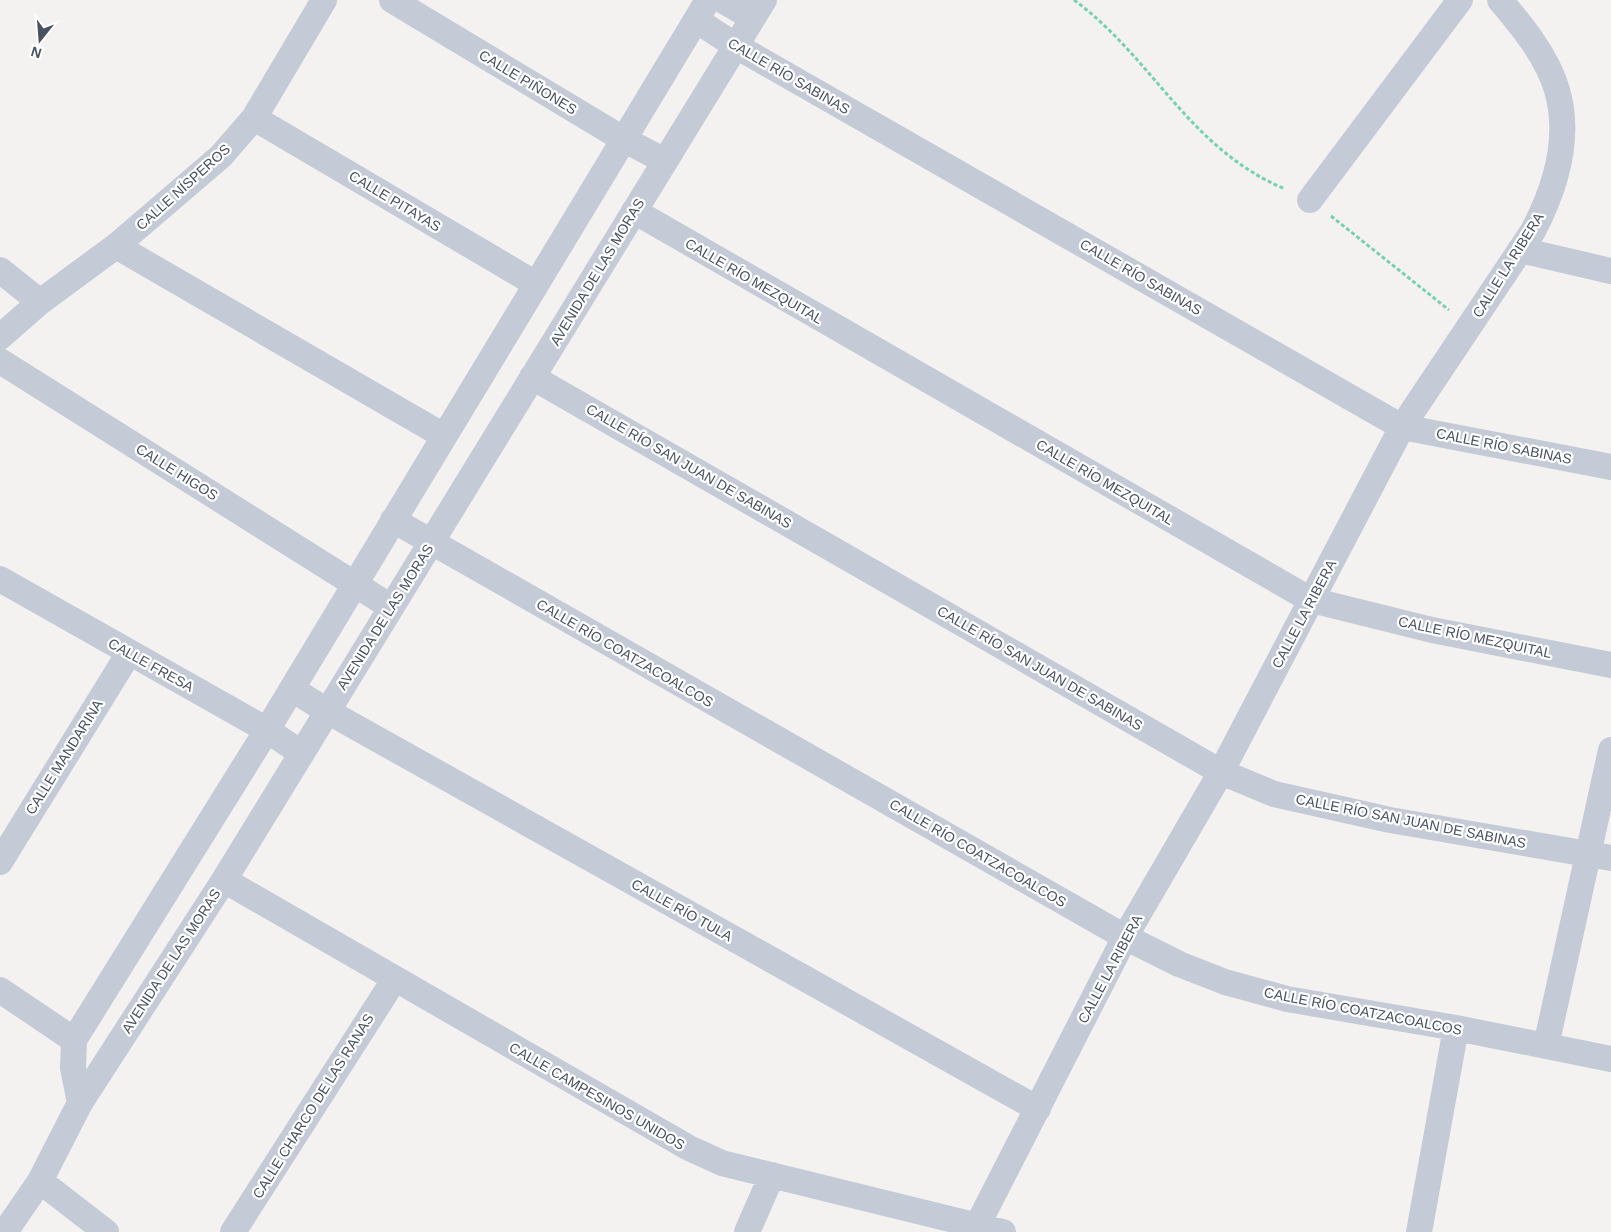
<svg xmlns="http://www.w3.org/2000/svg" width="1611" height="1232" font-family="Helvetica,sans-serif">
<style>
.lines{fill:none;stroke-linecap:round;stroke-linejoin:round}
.path{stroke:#76d1b0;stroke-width:3;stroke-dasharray:4 2.5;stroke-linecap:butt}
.minor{stroke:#c5cbd6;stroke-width:26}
.labels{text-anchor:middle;stroke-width:4.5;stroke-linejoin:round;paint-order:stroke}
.street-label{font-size:14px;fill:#485260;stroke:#fff}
</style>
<rect width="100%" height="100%" fill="#f4f2f1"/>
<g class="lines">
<path class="path" d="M1074,0C1154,59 1188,148 1285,189
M1331,216L1449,310"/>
<path class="minor" d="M392,0L623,139L665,161
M722,0L753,18
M696,20L736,46L1402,427L1611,467
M254,118L536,284
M1310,200L1460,0
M634,211L1311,600L1432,630L1611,665
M116,246L444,436
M1520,250L1611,271
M0,270L40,302
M0,337L40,302L116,246L221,156L254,118L324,0
M0,361L391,607
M532,377L1221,772L1274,794L1390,820L1611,858
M393,520L1125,937L1179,964L1225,982L1287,999L1456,1028L1611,1059
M0,579L267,730L301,753
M292,689L327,711L1038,1109
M0,862L129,653
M224,880L689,1148L722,1163L1003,1232
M0,990L74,1040L73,1068L80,1103
M74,1040L267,730L708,0
M1546,1046L1611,750
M40,1181L106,1232
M5,1232L40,1181L80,1103L224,880L764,0
M233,1232L394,980
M747,1232L772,1175
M974,1232L1125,937L1221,772L1402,427L1533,231C1555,189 1571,138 1557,90C1547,56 1522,26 1500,0
M1419,1232L1456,1028"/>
</g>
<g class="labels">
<g class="street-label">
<text transform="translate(789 76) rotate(30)" y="5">CALLE RÍO SABINAS</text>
<text transform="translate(528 82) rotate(31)" y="5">CALLE PIÑONES</text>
<text transform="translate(183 187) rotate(-42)" y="5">CALLE NÍSPEROS</text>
<text transform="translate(395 201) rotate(31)" y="5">CALLE PITAYAS</text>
<text transform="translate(1508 265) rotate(-58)" y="5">CALLE LA RIBERA</text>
<text transform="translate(597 272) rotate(-59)" y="5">AVENIDA DE LAS MORAS</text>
<text transform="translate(1141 277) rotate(30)" y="5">CALLE RÍO SABINAS</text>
<text transform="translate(754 281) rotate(30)" y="5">CALLE RÍO MEZQUITAL</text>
<text transform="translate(1504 446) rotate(11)" y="5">CALLE RÍO SABINAS</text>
<text transform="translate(689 466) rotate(30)" y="5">CALLE RÍO SAN JUAN DE SABINAS</text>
<text transform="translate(177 472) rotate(32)" y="5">CALLE HIGOS</text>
<text transform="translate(1105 482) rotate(30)" y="5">CALLE RÍO MEZQUITAL</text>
<text transform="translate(1304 614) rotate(-62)" y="5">CALLE LA RIBERA</text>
<text transform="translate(385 617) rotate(-58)" y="5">AVENIDA DE LAS MORAS</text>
<text transform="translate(1475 637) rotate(12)" y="5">CALLE RÍO MEZQUITAL</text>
<text transform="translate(625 653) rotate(30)" y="5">CALLE RÍO COATZACOALCOS</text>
<text transform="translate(151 665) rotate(29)" y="5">CALLE FRESA</text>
<text transform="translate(1040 668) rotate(30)" y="5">CALLE RÍO SAN JUAN DE SABINAS</text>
<text transform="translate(64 757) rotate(-58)" y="5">CALLE MANDARINA</text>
<text transform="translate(1411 821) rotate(11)" y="5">CALLE RÍO SAN JUAN DE SABINAS</text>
<text transform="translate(978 853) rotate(30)" y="5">CALLE RÍO COATZACOALCOS</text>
<text transform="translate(682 910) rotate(29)" y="5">CALLE RÍO TULA</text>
<text transform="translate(171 961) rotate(-57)" y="5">AVENIDA DE LAS MORAS</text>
<text transform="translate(1110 969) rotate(-62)" y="5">CALLE LA RIBERA</text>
<text transform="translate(1363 1011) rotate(11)" y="5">CALLE RÍO COATZACOALCOS</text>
<text transform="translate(597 1096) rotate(30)" y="5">CALLE CAMPESINOS UNIDOS</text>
<text transform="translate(313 1106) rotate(-58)" y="5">CALLE CHARCO DE LAS RANAS</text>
</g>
</g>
<g transform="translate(40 40) rotate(197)" stroke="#ffffff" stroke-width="4" paint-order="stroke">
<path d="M0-4L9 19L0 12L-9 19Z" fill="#485260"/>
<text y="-8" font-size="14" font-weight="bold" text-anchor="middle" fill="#485260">N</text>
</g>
</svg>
